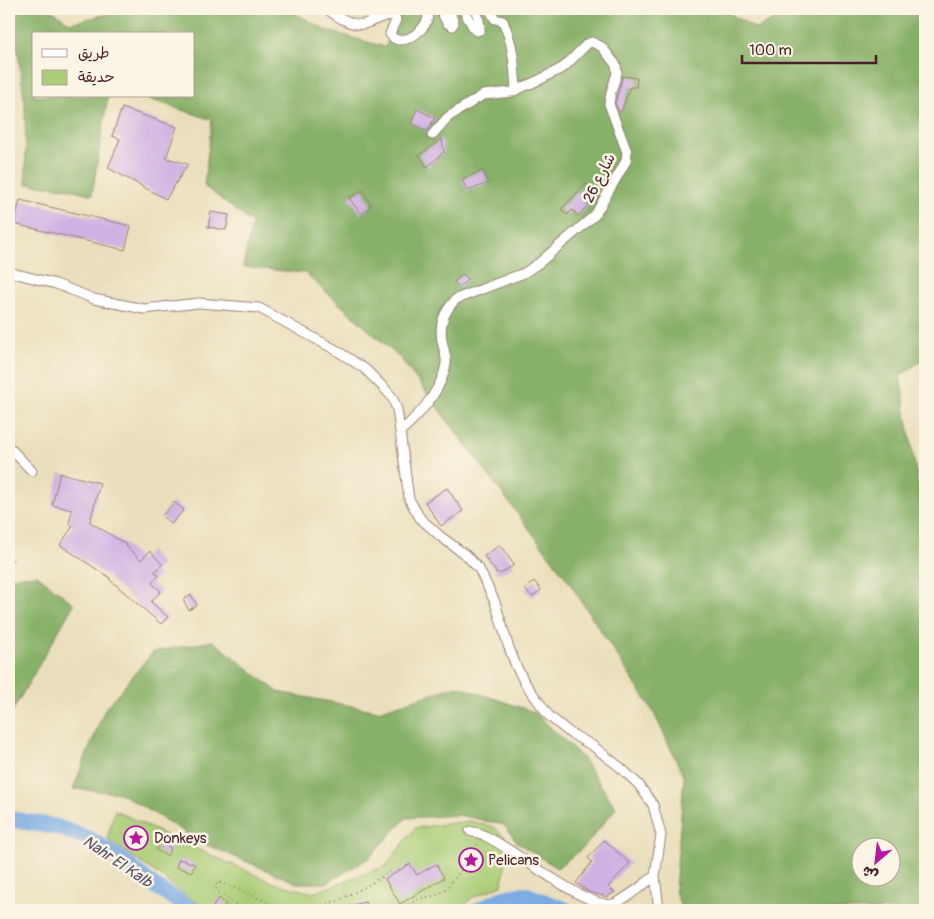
<svg xmlns="http://www.w3.org/2000/svg" width="934" height="919" font-family="Pangolin,'Playpen Sans Arabic',sans-serif">
<style>
.green{fill:#aacd77;stroke:#7a7651}
.forest{fill:#87b068;stroke:#68684a;fill-rule:evenodd}
.lines{fill:none;stroke-linecap:round;stroke-linejoin:round}
.river{stroke:#78aae4;stroke-width:16}
.building{fill:#d0b1e3}
.minor-casing{stroke:#9a7f74;stroke-width:11}
.path{stroke:#9a7f74;stroke-width:2;stroke-dasharray:1 4;stroke-linecap:butt}
.minor{stroke:#fff;stroke-width:9}
.labels{text-anchor:middle;stroke-width:5;stroke-linejoin:round;paint-order:stroke}
.street-label{font-size:15px;fill:#4a1f2b;stroke:#fcf5e5}
.poi-label{font-size:15px;fill:#4a1f2b;stroke:#fcf5e5;text-anchor:start}
.water-label{font-size:16px;font-style:italic;fill:#5a506c;stroke:#fcf5e5}
</style>
<rect width="100%" height="100%" fill="#fcf5e5"/>
<filter id="ink" filterUnits="userSpaceOnUse"><feTurbulence type="fractalNoise" baseFrequency=".02" numOctaves="2"/><feDisplacementMap in="SourceGraphic" scale="10" xChannelSelector="R" yChannelSelector="G"/><feConvolveMatrix kernelMatrix="1 2 1 2 8 2 1 2 1" color-interpolation-filters="sRGB"/></filter>
<filter id="wash" filterUnits="userSpaceOnUse"><feTurbulence type="fractalNoise" baseFrequency=".0096" numOctaves="4" result="noise"/><feDisplacementMap in="SourceGraphic" scale="20" xChannelSelector="R" yChannelSelector="G"/><feGaussianBlur stdDeviation="1.12" result="paint"/><feColorMatrix in="noise" values="0 0 0 0 0 0 0 0 0 0 0 0 0 0 0 0 0 1.4 0 .05"/><feComposite in="paint" operator="in"/></filter>
<g filter="url(#wash)">
<rect width="100%" height="100%" fill="#eadfbc"/>
<path class="green" d="M115,810L163,834L274,883L313,893L386,866L415,828L469,821L494,827L509,841L502,885L473,897L459,910H211L187,897L162,877L107,839Z"/>
<path class="forest" d="M9,9H50L70,23L129,9H288L325,30L385,47L404,9H722L756,29L795,9H925V358L900,376L925,527V910H682L675,891L684,777L653,711L567,579L401,359L305,273L243,267L252,223L204,186L212,120L140,96H194V34H34V96H108L92,195L67,188L26,184L25,105L17,45L9,31ZM862,846H892V876H862Z
M37,575L74,604L9,717V577Z
M213,641L278,692L378,711L457,686L534,712L581,756L616,808L585,846L557,868L518,843L504,825L459,815L406,818L369,858L326,883H297L205,844L120,793L73,789L105,709L153,652Z"/>
<g class="lines">
<path class="river" d="M9,819L57,827L90,839L126,863L152,885L193,910
M479,910L503,898L524,894L566,910"/>
</g>
<g id="blocks">
<path class="building" d="M623,76L637,78L636,87H630L621,112H619L615,103Z
M122,108L177,127L166,158L188,164L166,199L108,168L120,139L112,136Z
M417,109L435,118L427,131L411,123Z
M442,139L444,152L427,167L419,155Z
M483,170L488,183L467,191L462,179Z
M586,184L593,192L584,201L588,205L578,216L572,210L567,215L561,209Z
M363,190L371,206L361,214L349,198Z
M20,200L131,226L125,250L14,224Z
M211,212L229,215L226,230L208,227Z
M463,274L468,279L459,287L454,282Z
M60,473L100,483L90,522L127,545L126,546L141,560L150,551L162,564L155,572L159,575L152,583L161,591L151,602L168,617L161,624L109,579L110,578L60,545L73,526L69,525L72,510L52,505Z
M447,488L463,511L441,526L425,502Z
M174,502L184,510L171,524L162,516Z
M500,545L514,565L500,574L498,572L497,573L484,556Z
M534,581L541,590L532,597L525,589Z
M191,595L197,605L189,610L183,600Z
M604,840L630,863L608,887L615,892L607,897L589,892L576,883L592,862L588,858Z
M161,842L171,848L167,856L156,850Z
M179,859L195,864L192,872L176,867Z
M410,864L417,875L436,864L444,878L400,904L385,879Z
M219,898L226,904L222,910H218L213,906Z
M365,902L367,910H343L342,908Z"/>
</g>
</g>
<g filter="url(#ink)">
<use href="#blocks" fill-opacity="0" stroke="#9a7f74" stroke-width="1"/>
<g class="lines">
<g class="minor-casing">
<path id="minor" d="M327,9C336,16 352,26 364,24C375,21 385,13 395,16L396,20L390,34C399,49 422,33 427,21C428,17 428,13 428,9
M440,9L447,23L452,26L454,23L449,9
M463,9L473,27L477,31L480,30V25L476,9
M489,9L495,19L503,21C514,47 514,62 516,90
M9,272L56,284L94,299L144,309L199,303L259,308L336,350L365,369L385,389L392,397L397,409L409,499L420,518L440,536L467,556L479,569L495,602L508,645L516,666L525,683L549,716L570,733L593,746L621,768L639,785L653,805L661,835L655,876L659,910
M401,431C420,414 442,390 446,364C447,358 444,351 443,345C438,326 443,313 456,299L524,273L539,263L595,215L621,170L626,161L627,152L609,104L611,92L617,73L616,65L602,47L592,42L588,43L564,67L539,80L512,92L483,95L448,117L432,135
M9,447L32,471
M470,831C475,833 481,833 485,836C513,848 587,910 613,904C624,901 645,883 655,876"/>
</g>
<path class="path" d="M9,556L13,561
M244,910L218,892L215,887L217,883H222L287,910
M303,910L337,901L365,887L390,872
M400,910L419,899L437,895L446,889L462,869L478,843"/>
<use href="#minor" class="minor"/>
</g>
</g>
<defs>
<g id="sight-ring" transform="scale(1.25)"><circle r="9.5" fill="#fcf5e5" stroke="#b5179e" stroke-width="1.5"/><path d="M0-6L1.8-2.2L6-1.7L2.9 1.2L3.7 5.4L0 3.3L-3.7 5.4L-2.9 1.2L-6-1.7L-1.8-2.2Z" fill="#b5179e"/></g>
</defs>
<g fill-rule="evenodd">
<use href="#sight-ring" x="136" y="838"/>
<use href="#sight-ring" x="471" y="860"/>
</g>
<g class="labels">
<g class="street-label">
<text transform="translate(599 178) rotate(-63)" y="5">شارع 26</text>
</g>
<g class="poi-label">
<text x="154" y="843">Donkeys</text>
<text x="488" y="865">Pelicans</text>
</g>
<g class="water-label">
<text transform="translate(118 861) rotate(34)" y="6">Nahr El Kalb</text>
</g>
</g>
<rect width="934" height="919" fill="none" stroke="#fcf5e5" stroke-width="30"/>
<rect x="32" y="32" width="162" height="65" fill="#fcf5e5" stroke="#b59f9b"/>
<rect x="42" y="49" width="25" height="8" fill="#ffffff" stroke="#b59f9b"/>
<text x="78" y="58" font-size="15" fill="#4a1f2b">طريق</text>
<rect x="42" y="70" width="25" height="15" fill="#aacd77" stroke="#b59f9b"/>
<text x="78" y="82" font-size="15" fill="#4a1f2b">حديقة</text>
<g transform="translate(876 862) rotate(208)"><circle r="24" fill="#fcf5e5" stroke="#b59f9b"/>
<path d="M0-4L9 19L0 12L-9 19Z" fill="#b5179e"/>
<text y="-8" font-size="14" font-weight="bold" text-anchor="middle" fill="#4a1f2b">ش</text>
</g>
<path d="M742 55v8h134v-8" fill="none" stroke="#4a1f2b" stroke-width="2.5"/>
<text x="749" y="55" font-size="15" fill="#4a1f2b" stroke="#fcf5e5" stroke-width="4" paint-order="stroke">100 m</text>
</svg>
